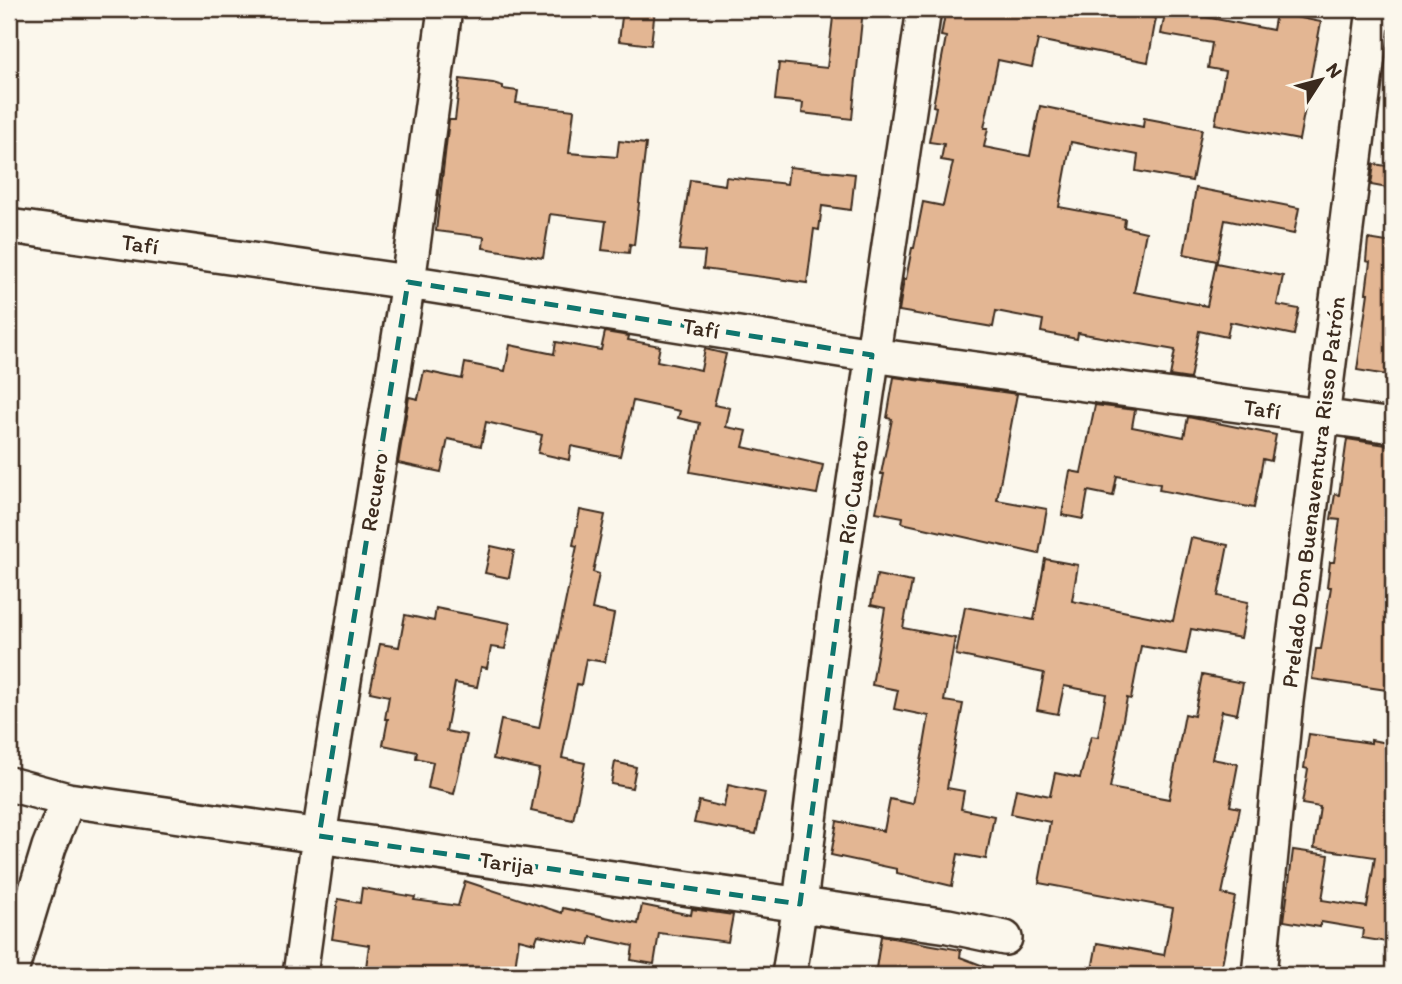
<svg xmlns="http://www.w3.org/2000/svg" width="1402" height="984" font-family="Itim,sans-serif">
<style>
.building{fill:#e3b693;stroke:#3b2a1e;stroke-width:2}
.lines{fill:none;stroke-linecap:round;stroke-linejoin:round}
.minor-casing{stroke:#3b2a1e;stroke-width:38}
.minor{stroke:#fbf7ec;stroke-width:33}
.marked{fill:none;stroke:#0f766e;stroke-width:5;stroke-dasharray:14 9;stroke-linejoin:round}
.labels{text-anchor:middle;stroke-width:7;stroke-linejoin:round;paint-order:stroke}
.street-label{font-size:23px;fill:#3b2a1e;stroke:#fbf7ec}
</style>
<rect width="100%" height="100%" fill="#fbf7ec"/>
<filter id="ink" filterUnits="userSpaceOnUse"><feTurbulence type="fractalNoise" baseFrequency=".0143" numOctaves="2"/><feDisplacementMap in="SourceGraphic" scale="14" xChannelSelector="R" yChannelSelector="G"/><feConvolveMatrix kernelMatrix="1 2 1 2 8 2 1 2 1" color-interpolation-filters="sRGB"/></filter>
<g filter="url(#ink)">
<path class="building" d="M623,9H655L651,45L619,41Z
M834,9H863L852,119L802,113L803,103L775,100L779,63L827,68Z
M946,9H1108L1156,18L1148,62L1038,40L1032,67L998,60L984,128H988L984,147L1030,156L1040,106L1143,127L1144,118L1202,129L1192,181L1136,171L1138,155L1071,142L1059,207L1125,219L1124,227L1146,232L1134,292L1207,306L1216,263L1283,276L1277,305L1299,309L1294,335L1230,322L1227,337L1199,331L1190,379L1170,376L1175,350L1078,333L1077,339L1041,332L1043,320L996,311L993,327L899,311L904,279H906L912,248H914L923,202L943,206L953,162L941,160L944,144L929,142L936,107L933,106L946,37L941,36Z
M1166,9H1197L1195,15L1273,30L1276,13L1321,22L1299,140L1215,124L1225,71L1208,68L1212,43L1161,34Z
M460,79L493,83L503,86V89L518,91L516,103L574,110L569,153L617,157L619,141L646,144L634,245L630,244L629,253L602,250L606,221L550,214L543,258L483,248L484,237L436,231L449,120H455Z
M1374,164L1393,167V189L1371,185Z
M789,167L855,174L851,210L822,206L819,230L814,229L807,283L703,269L705,252L679,250L690,180L725,185L726,177L787,184Z
M1196,188L1299,208L1294,234L1225,220L1217,261L1184,254Z
M1368,239L1393,243V376L1357,370L1368,293H1366L1370,262L1366,261Z
M605,332L629,336L628,340L660,346L657,361L701,370L705,349L726,354L714,405L730,408L726,427L747,431L743,447L823,465L817,494L690,472L700,423L678,418L680,411L633,401L620,456L571,446L569,460L538,453L542,435L486,422L481,446L448,439L441,472L398,463L409,397L418,399L424,371L462,379L465,363L505,371L510,345L554,354L556,342L601,350Z
M894,377L1017,394L997,500L1047,509L1039,554L902,523L903,517L876,512L884,474H881L892,419L887,418Z
M1095,405L1135,410L1132,427L1184,437L1188,417L1276,435L1271,461L1263,459L1254,508L1159,490L1160,484L1117,476L1113,496L1088,491L1083,519L1062,515L1070,471L1081,473Z
M1347,439L1393,446V555L1387,598L1393,599V643L1387,690L1312,679L1316,649H1321L1331,587H1327L1330,562H1334L1340,520L1331,519L1335,494L1339,495Z
M580,510L605,515L593,572L599,574L592,609L614,614L605,662L586,659L581,685L577,684L562,758L585,763L573,820L531,811L539,769L493,759L501,720L539,728L577,546L573,545Z
M1191,538L1228,545L1218,596L1248,602L1241,638L1191,629L1186,654L1141,646L1131,699L1127,698L1110,788L1169,799L1185,714L1194,716L1202,675L1243,683L1237,714L1222,711L1212,759L1238,764L1230,806L1240,808L1222,894L1235,897L1220,975H1091L1097,943L1164,955L1173,908L1039,883L1050,822L1011,814L1016,789L1050,796L1055,773L1080,778L1091,736L1098,737L1106,694L1064,686L1058,714L1037,710L1044,673L956,655L965,607L1034,620L1045,559L1078,565L1072,601L1173,621Z
M491,546L514,551L509,578L485,573Z
M877,575L912,582L903,628L955,638L944,701L963,704L947,788L964,791L961,809L994,816L986,859L958,854L952,886L897,873V869L831,855L837,821L884,831L890,799L913,804L923,751L929,716L894,709L898,690L872,685L885,608L871,605Z
M436,608L510,623L505,649L491,647L487,668L481,667L477,687L455,683L446,731L467,735L454,794L428,788L433,762L416,758L417,752L383,745L388,719H385L389,696L370,692L380,644L399,647L405,615L434,621Z
M1309,734L1371,743V740L1393,744V943L1362,938L1363,929L1321,922L1320,927L1284,921L1293,850L1329,855L1322,900L1367,907L1375,857L1314,848L1320,807L1302,804L1308,769L1304,768Z
M615,762L636,767L632,788L611,784Z
M728,785L765,793L756,834L694,823L699,801L724,807Z
M465,881L562,913L563,908L638,924L642,905L691,915L692,909L733,915L728,942L659,933L654,964L631,960L633,946L591,937L589,945L538,935L535,943L519,939L514,975H365L369,945L332,939L338,899L360,903L362,888L415,897L414,900L458,906Z
M881,936L961,950L960,957L1002,973V975H875Z"/>
<g class="lines">
<g class="minor-casing">
<path id="minor" d="M9,226L408,282L872,355L1393,426
M9,784L68,800L948,926L1005,938
M10,975L49,847L68,800
M300,975L319,836L408,282L445,9
M789,975L800,904L835,610L924,9
M1259,975L1286,701L1374,9"/>
</g>
<use href="#minor" class="minor"/>
</g>
</g>
<path class="marked" d="M408,282L872,355L800,904L319,836Z"/>
<g class="labels">
<g class="street-label">
<text transform="translate(140 244) rotate(8)" y="8">Tafí</text>
<text transform="translate(701 328) rotate(9)" y="8">Tafí</text>
<text transform="translate(1262 409) rotate(8)" y="8">Tafí</text>
<text transform="translate(374 492) rotate(-81)" y="8">Recuero</text>
<text transform="translate(853 492) rotate(-82)" y="8">Río Cuarto</text>
<text transform="translate(1313 492) rotate(-83)" y="8">Prelado Don Buenaventura Risso Patrón</text>
<text transform="translate(507 863) rotate(8)" y="8">Tarija</text>
</g>
</g>
<rect width="1402" height="984" fill="none" stroke="#fbf7ec" stroke-width="35"/>
<rect x="18" y="18" width="1367" height="949" fill="none" stroke="#3b2a1e" stroke-width="2.5" filter="url(#ink)"/>
<g transform="translate(1321 80) rotate(54)" stroke="#fbf7ec" stroke-width="5" paint-order="stroke">
<path d="M0-5L12 26L0 18L-12 26Z" fill="#3b2a1e"/>
<text y="-10" font-size="19" font-weight="bold" text-anchor="middle" fill="#3b2a1e">N</text>
</g>
</svg>
